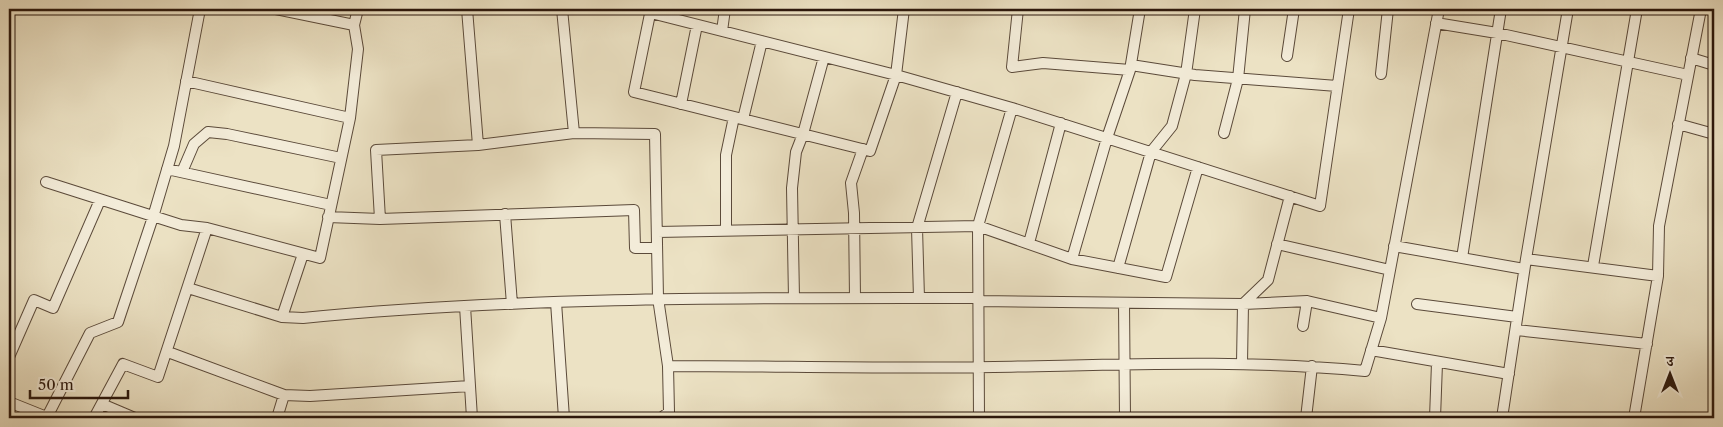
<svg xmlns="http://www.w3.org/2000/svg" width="1723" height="427" font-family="'Libre Caslon Text','Noto Serif Devanagari',serif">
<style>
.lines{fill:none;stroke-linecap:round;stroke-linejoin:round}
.minor-casing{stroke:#5b4a3a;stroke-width:12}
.minor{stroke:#f3ecd9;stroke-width:10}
</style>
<rect width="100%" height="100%" fill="#ece2c4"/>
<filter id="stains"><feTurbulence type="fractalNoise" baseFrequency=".004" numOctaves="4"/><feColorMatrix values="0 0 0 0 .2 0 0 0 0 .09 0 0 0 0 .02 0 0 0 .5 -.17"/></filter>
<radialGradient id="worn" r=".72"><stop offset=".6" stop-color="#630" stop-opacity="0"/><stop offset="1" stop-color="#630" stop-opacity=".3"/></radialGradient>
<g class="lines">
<g class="minor-casing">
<path id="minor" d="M276,9L354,25
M467,9L478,145
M562,9L574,133
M651,9L634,92L870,151L896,75L904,9
M1018,9L1012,67L1043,63L1130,70
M651,13L896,75L1012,108L1320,206L1349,9
M1436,23L1497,33L1688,75
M722,31L725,9
M1287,56L1294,9
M1691,58L1714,65
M1131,65L1195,75L1337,86
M1381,74L1388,9
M186,81L350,118
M681,104L697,25
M743,119L762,41
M1678,124L1714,134
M1224,133L1238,79L1245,9
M167,169L331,205
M182,172L194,144L208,132L227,134L341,158
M46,182L181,225L207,228L320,258L350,118L358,49L354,25L358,9
M505,214L512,304
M328,217L380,219L634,210L635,248H657
M380,219L376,150L478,145L574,133L655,134L658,298L668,366L669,412L661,418
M726,231V155L734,117
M657,232L978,226L1072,259L1166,277L1198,167
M1029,243L1061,123
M1277,244L1390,270
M1394,246L1524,269
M1462,258L1501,9
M1072,259L1107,138L1130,70L1140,9
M1526,259L1658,276
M1593,266L1637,9
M1118,268L1151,152L1172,126L1186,74L1195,9
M188,288L282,317L303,318C528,296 753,298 979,298
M794,298L792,188L796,152L803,134L824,57
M855,298L854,213L851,183L863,149
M919,298L917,228L957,92
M979,301L1243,304L1242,363
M556,302L564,418
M1124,303L1125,418
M1243,304L1268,280L1290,196
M1243,304L1307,301
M1417,304L1517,317
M465,306L472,418
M282,317L303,254
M1303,326L1307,301L1381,318
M1516,330L1647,344
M1371,350L1509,374
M168,352L284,395L310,396L470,386
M9,357L34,300L53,308L100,200
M668,366C777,366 885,369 994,367C1118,365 1241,359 1365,371L1381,318L1439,9
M9,402L49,418
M102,404L135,418
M47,417L90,333L118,322L153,217L174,146L200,9
M94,418L123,364L158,377L207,228
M277,418L284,395
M979,418L978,226L1012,108
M1306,418L1312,366
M1435,418L1437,363
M1502,418L1526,259L1568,9
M1634,418L1658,276L1659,226L1701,9"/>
</g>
<use href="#minor" class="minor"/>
</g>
<rect width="1723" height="427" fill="none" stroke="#ece2c4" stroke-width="30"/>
<rect x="10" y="10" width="1703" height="407" fill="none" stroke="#2b170c" stroke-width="2.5"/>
<rect x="15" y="15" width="1693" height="397" fill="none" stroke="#2b170c"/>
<g transform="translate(1670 374)" stroke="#f3ecd9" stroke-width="4" paint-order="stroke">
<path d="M0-4L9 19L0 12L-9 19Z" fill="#2b170c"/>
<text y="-8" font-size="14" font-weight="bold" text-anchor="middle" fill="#2b170c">उ</text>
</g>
<path d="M30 390v8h98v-8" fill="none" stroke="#2b170c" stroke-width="2.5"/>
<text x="38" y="390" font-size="15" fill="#2b170c" stroke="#f3ecd9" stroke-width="4" paint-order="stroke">50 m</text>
<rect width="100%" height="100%" filter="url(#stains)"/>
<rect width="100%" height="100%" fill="url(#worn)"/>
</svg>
